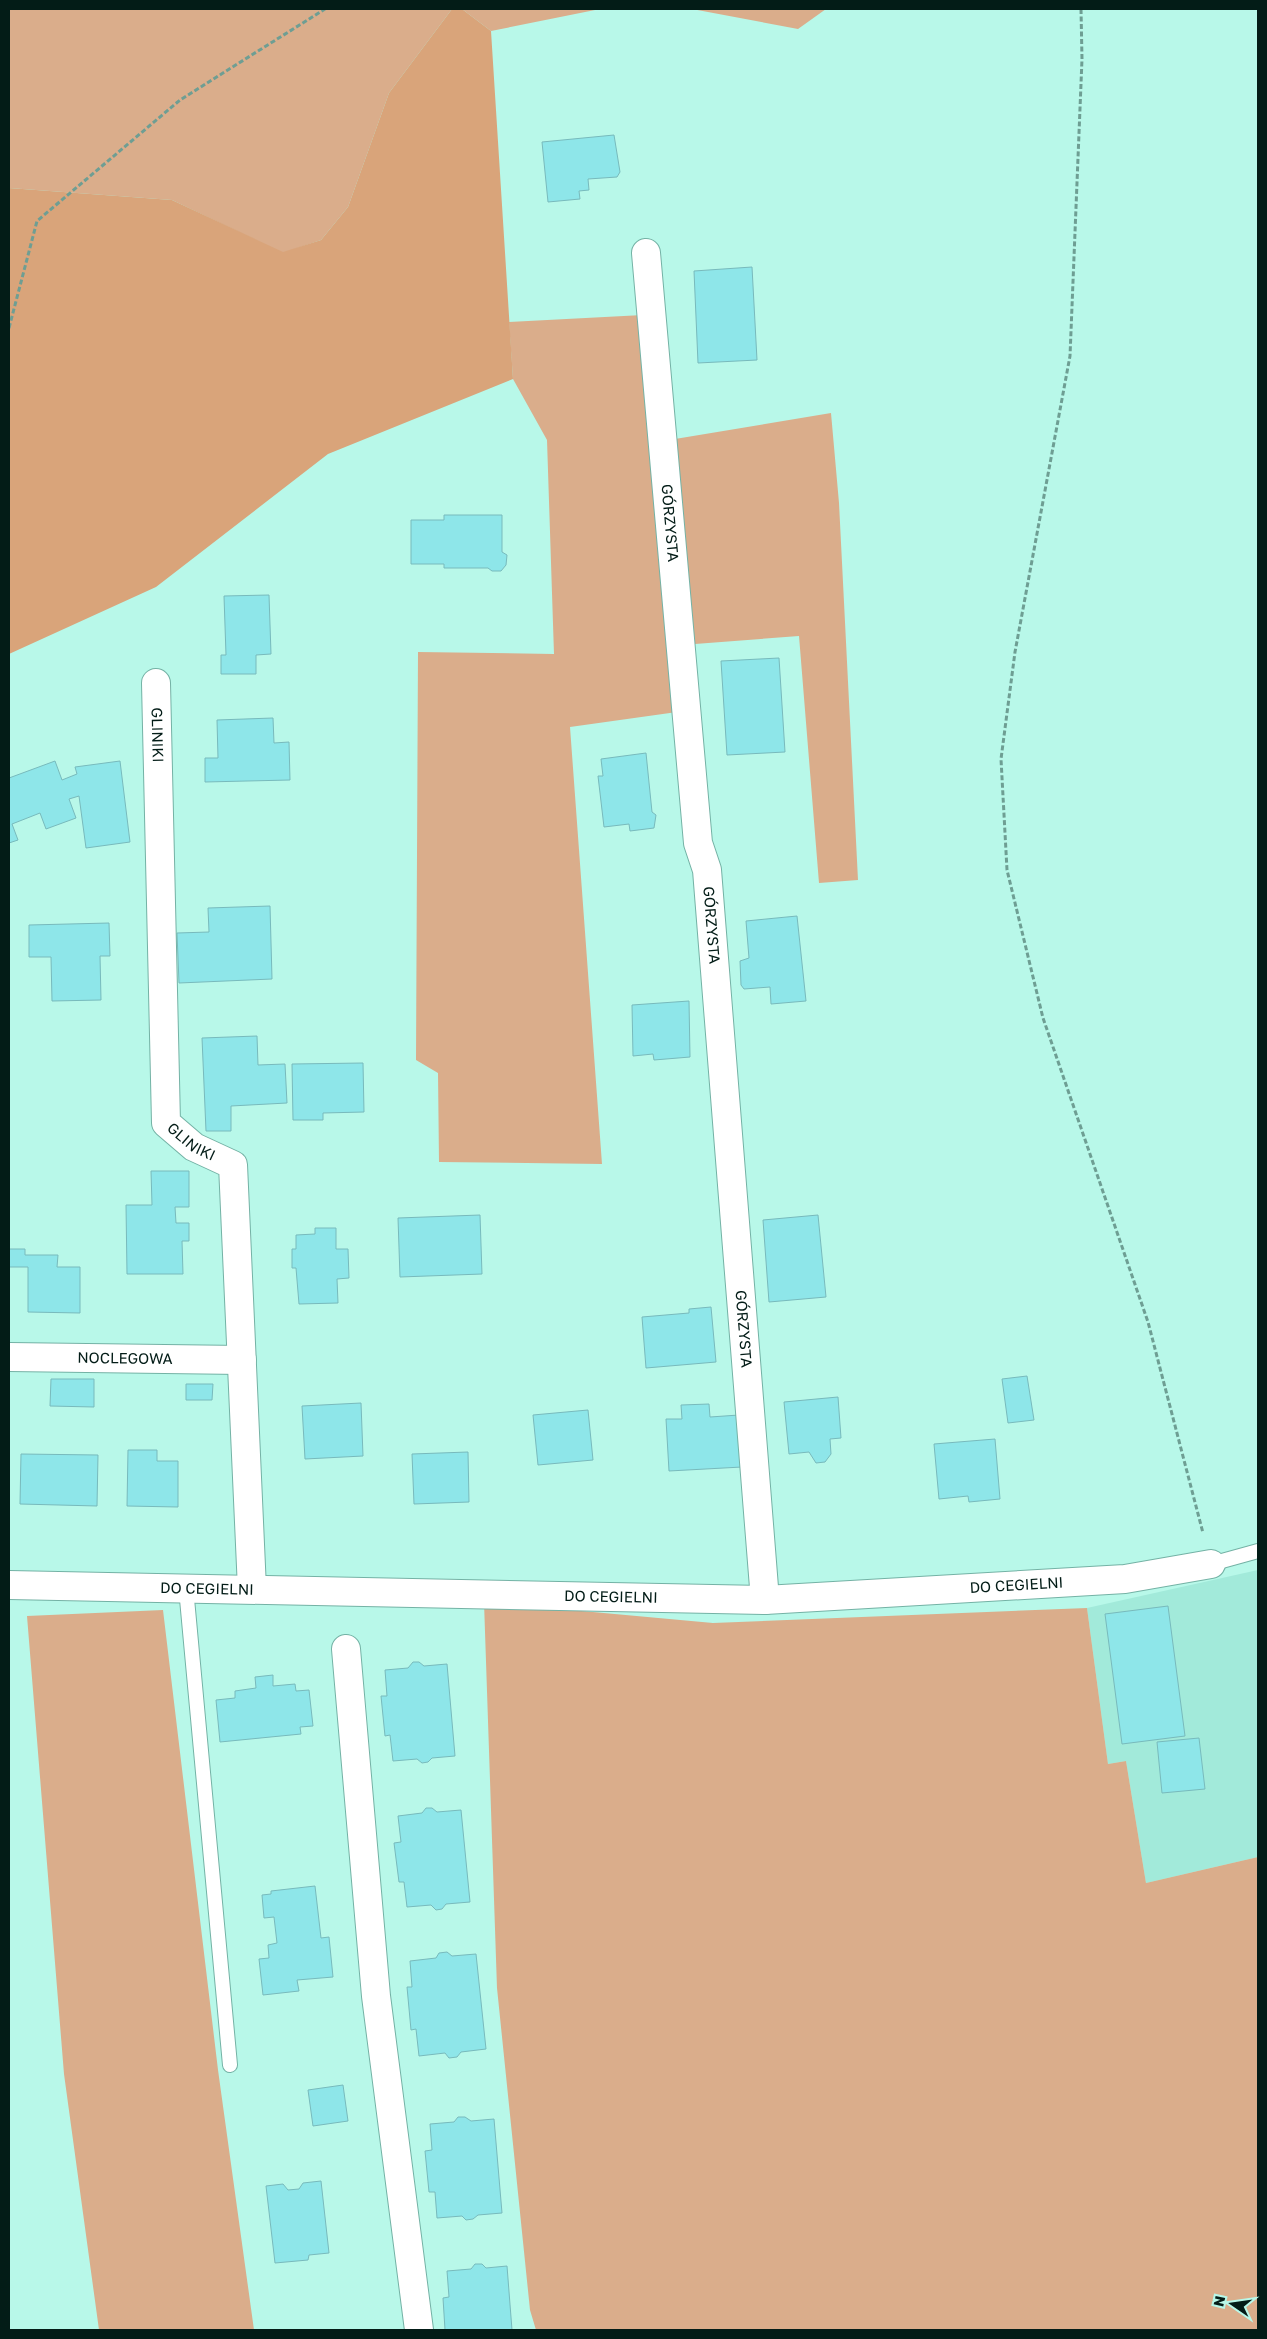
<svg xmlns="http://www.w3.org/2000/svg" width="1267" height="2339" font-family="'Golos Text',sans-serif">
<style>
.built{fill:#a2eada}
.green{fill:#daad8b}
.forest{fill:#d9a47a}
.building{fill:#8ee6e9;stroke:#78babc}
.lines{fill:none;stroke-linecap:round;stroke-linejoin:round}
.service-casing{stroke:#74b2a5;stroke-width:16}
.minor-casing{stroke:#74b2a5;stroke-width:30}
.path{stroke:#6e9e93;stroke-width:3;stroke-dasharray:5 2.5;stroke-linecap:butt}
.service{stroke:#fff;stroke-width:14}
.minor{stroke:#fff;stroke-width:28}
.labels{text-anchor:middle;stroke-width:4;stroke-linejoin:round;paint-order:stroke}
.street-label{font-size:15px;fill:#031c17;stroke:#b8f8e9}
</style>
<rect width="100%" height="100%" fill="#b8f8e9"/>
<path class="built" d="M1258,1570V1857L1146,1883L1126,1761L1108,1764L1087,1608Z"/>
<path class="green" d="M9,9H452L389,93L348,207L321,240L283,253L172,200L9,188Z
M462,9H600L491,31Z
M692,9H826L798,29Z
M643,315L677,712L570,727L602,1164L439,1162L438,1073L416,1060L418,652L554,654L547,440L513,379L509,322Z
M831,413L839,503L858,880L819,883L799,636L695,644L675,439Z
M484,1602L713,1623L1087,1608L1108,1764L1126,1761L1146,1883L1258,1857V2330H536L530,2310L497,1988Z
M163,1610L218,2070L254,2330H99L64,2074L27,1616Z"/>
<path class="forest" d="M452,9H462L491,31L513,379L328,454L156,587L9,654V188L172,200L283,252L321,240L348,207L389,93Z"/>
<path class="building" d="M614,135L620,172L617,177L588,179L589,190L579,191L580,199L548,202L542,142Z
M752,267L757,360L698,363L694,271Z
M444,515H502V552L507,555L506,565L501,571H492L488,568H444V564H411V520H444Z
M269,595L271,654L256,655V674H221V655H226L224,596Z
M779,658L785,752L727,755L721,661Z
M273,718L274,743L289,742L290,780L205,782V758H218L217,720Z
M646,753L652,812L656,815L654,828L630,831L629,824L604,827L598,776H603L601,759Z
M55,761L62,780L77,774L75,767L120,761L130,842L86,848L79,796L69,799L76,818L46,829L40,813L12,824L18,840L9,843V778Z
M270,906L272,979L179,983L177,933L209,932L208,908Z
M797,916L806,1001L771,1004L770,987L744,989L741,985L740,961L749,958L746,921Z
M109,923L110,956H100L101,1000L52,1001L51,957H29V925Z
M689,1001L690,1057L654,1060L653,1054L633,1056L632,1005Z
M257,1036L258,1065L285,1064L287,1103L231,1106V1131H206L202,1038Z
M363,1063L364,1112L323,1113V1120H293L292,1064Z
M151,1171H189V1207H175L176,1223H189V1241H182L183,1274H127L126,1205H152Z
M480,1215L482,1274L400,1277L398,1218Z
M818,1215L826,1297L769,1302L763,1220Z
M315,1228H336V1249H348L349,1278L337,1279L338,1303L299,1304L296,1268H292V1249H296V1235L315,1234Z
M9,1249H25V1255H58L57,1267H80V1313L28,1312V1267H9Z
M711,1307L716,1362L646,1368L642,1317L689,1313V1309Z
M1027,1376L1034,1420L1008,1423L1002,1379Z
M51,1379H94V1407L50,1406Z
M186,1384H213L212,1400H186Z
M838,1397L841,1438L830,1439L831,1454L825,1462L816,1463L809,1452L789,1454L784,1402Z
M361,1403L363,1456L305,1459L302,1406Z
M709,1404L710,1417L739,1415L742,1467L669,1471L666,1419H682L681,1405Z
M588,1410L593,1460L538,1465L533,1415Z
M995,1439L1000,1499L969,1502L968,1496L939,1499L934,1444Z
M128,1450H157V1461H178V1507L127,1506Z
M468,1452L469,1502L414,1504L412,1454Z
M21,1454L98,1455L97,1506L20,1504Z
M1168,1606L1185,1736L1122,1744L1105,1614Z
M413,1662H419L424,1666L447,1664L455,1756L432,1758L428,1762L422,1763L417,1759L393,1761L390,1735L385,1736L381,1696H387L385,1670L408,1668Z
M273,1675V1686L295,1684L296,1691L309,1690L313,1726L300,1727L301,1734L220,1742L216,1700L235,1698V1691L256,1688L255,1677Z
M1199,1738L1205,1789L1162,1793L1157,1742Z
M426,1808H432L437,1812L461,1810L470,1902L446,1904L442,1909L436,1910L431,1905L407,1907L404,1882H399L394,1843L401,1842L398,1816L422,1813Z
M315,1886L321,1938L329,1937L333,1977L297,1980L299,1991L263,1995L259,1959L269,1958L268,1945L277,1943L274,1917L264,1918L262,1895L271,1894V1891Z
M447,1952L452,1956L476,1954L486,2049L461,2052L457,2057L449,2058L445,2053L419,2056L416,2029L411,2030L407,1987H412L410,1961L436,1958L439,1953Z
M343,2085L348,2121L313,2126L308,2090Z
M458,2117H465L471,2121L494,2119L502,2213L478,2215L473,2219L466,2220L462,2216L437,2218L435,2192H429L425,2151L432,2150L430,2124L454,2122Z
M321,2181L329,2253L309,2255L308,2260L275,2263L266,2186L283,2184L288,2190L299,2189L303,2183Z
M475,2264H482L486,2268L507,2266L512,2330H445L443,2298L449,2297L447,2271L471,2269Z"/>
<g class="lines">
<g class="service-casing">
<path id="service" d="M1211,1564L1258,1551
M186,1588L230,2065"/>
</g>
<g class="minor-casing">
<g id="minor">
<path id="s1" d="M646,253L698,843L707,870L765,1600"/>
<path id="s2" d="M156,683L166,1123L194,1147L233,1165L252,1589"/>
<path id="s3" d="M9,1357L242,1360"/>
<path id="s4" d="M9,1585L765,1600L1125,1579L1211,1564"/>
<path d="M346,1649L376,1996L419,2330"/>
</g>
</g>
<path class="path" d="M1081,9L1082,59L1070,356L1015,652L1001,759L1007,870L1043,1018L1148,1322L1203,1533
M9,328L37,221L180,100L325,9"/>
<use href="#service" class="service"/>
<use href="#minor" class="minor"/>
</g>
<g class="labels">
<g class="street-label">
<text dy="5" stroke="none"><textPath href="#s1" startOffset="271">GÓRZYSTA</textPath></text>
<text dy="5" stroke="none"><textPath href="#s2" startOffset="52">GLINIKI</textPath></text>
<text dy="5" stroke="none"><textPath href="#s1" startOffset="676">GÓRZYSTA</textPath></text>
<text dy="5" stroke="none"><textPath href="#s2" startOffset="472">GLINIKI</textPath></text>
<text dy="5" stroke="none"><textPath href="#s1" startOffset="1081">GÓRZYSTA</textPath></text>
<text dy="5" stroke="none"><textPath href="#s3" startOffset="116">NOCLEGOWA</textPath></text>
<text dy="5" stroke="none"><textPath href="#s4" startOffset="1008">DO CEGIELNI</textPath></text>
<text dy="5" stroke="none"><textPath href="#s4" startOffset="198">DO CEGIELNI</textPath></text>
<text dy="5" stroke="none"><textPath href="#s4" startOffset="602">DO CEGIELNI</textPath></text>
</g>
</g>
<rect width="1267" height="2339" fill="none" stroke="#031c17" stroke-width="20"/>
<g transform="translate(1232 2304) rotate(283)" stroke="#b8f8e9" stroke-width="4" paint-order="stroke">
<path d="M0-4L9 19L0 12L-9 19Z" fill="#031c17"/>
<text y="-8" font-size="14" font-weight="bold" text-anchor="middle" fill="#031c17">N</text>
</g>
</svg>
